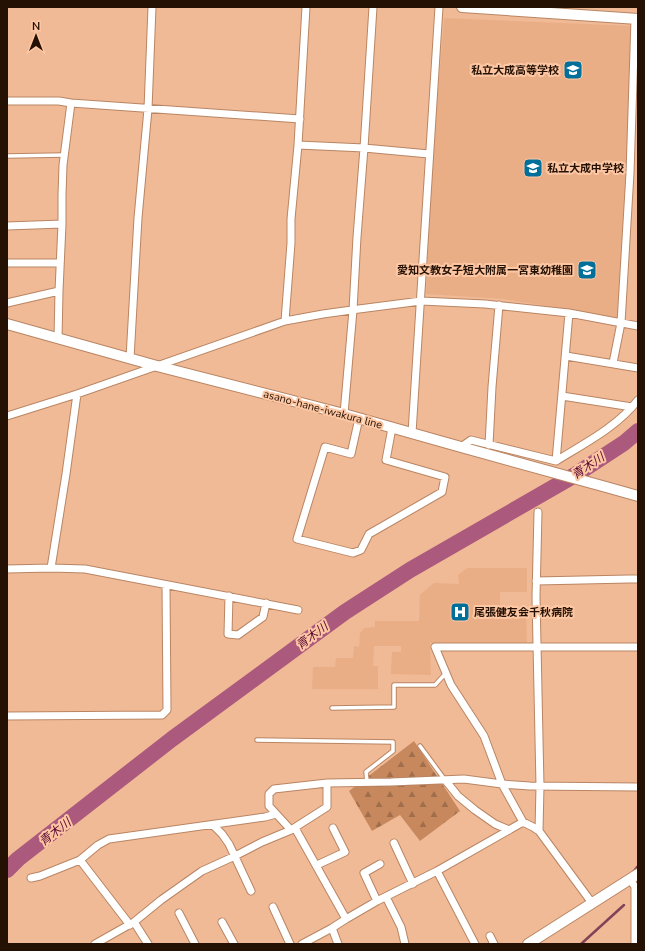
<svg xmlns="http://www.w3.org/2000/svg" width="645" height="951" font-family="'Nunito Sans','Noto Sans JP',sans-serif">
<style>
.built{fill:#eaae86}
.forest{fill:url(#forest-firs)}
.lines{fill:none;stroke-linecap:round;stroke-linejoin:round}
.stream{stroke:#824358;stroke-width:2.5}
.river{stroke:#ab597c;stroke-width:16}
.lane-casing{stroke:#b98563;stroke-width:5.5}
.street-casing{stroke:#b98563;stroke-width:9}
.secondary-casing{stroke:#b98563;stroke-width:12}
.lane{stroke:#fff;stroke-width:3.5}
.street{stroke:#fff;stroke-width:7}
.secondary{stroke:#fff;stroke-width:10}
.labels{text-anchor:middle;stroke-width:4;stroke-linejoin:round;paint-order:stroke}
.poi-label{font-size:11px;font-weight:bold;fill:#241104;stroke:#fec7a3;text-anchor:end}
.street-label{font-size:11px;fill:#241104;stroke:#fec7a3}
.water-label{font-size:12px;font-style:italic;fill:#580933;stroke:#fec7a3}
</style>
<defs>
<pattern id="forest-firs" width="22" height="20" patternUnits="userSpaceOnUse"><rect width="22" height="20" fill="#c7885e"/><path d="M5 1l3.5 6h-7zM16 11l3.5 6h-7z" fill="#a16e4b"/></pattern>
</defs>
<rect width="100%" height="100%" fill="#f0ba96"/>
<path class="built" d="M444,18L634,26L618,318L503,299L426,294L433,154Z
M467,568H527V592H500V613H526L527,643H430L431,675L391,674L392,652H401V646H374L373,666H378V689H312L313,667H335L336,658H353L354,646L359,647L360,633L364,628L375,627V621H419L420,595L434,583L459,584L458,575Z"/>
<path class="forest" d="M414,741L460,811L420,841L400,815L372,831L349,791Z"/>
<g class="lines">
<path class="stream" d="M633,872L638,866
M581,944L624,905"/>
<path class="river" d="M7,870L18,859L172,739L345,612L410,570L575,475L624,443L638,431"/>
<g class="lane-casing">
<path id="lane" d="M7,156L64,155
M332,708L394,707V685H435L446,673
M257,740L393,742V751L366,772L367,782
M420,746L445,780"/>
</g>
<g class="street-casing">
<path id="street" d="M7,101H59L71,103L300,119
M298,145L364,148L429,154
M7,226L62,224
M7,263H60
M7,303L59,291
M285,321L291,243V219L298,145L306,7
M58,339L59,291L62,224V195L63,165L71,103
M566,356L638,368
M130,358L138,218L148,109L152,7
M613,363L621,323L630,173L635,19
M562,396L632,407
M344,414L353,310L357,237L364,148L373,7
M7,416L77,394L285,321L323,314L359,309L421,301L485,304L569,313L638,326
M359,418L351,454L325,447L297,539L353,553L361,550L369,534L442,492L445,477L386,460L392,428
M412,433C422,291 429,149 439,7
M489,445L492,387L499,305
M461,447L471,440L556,461C585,443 617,427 638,400
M556,461L569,313
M538,512L536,597L540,786L539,831
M51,568L66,474L77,394
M7,569L51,568L85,569L298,610
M536,581L629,579H638
M229,596L228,634L238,635L263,617L266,603
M7,716L162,715L167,710L166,585
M446,781L458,796L475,810L495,824L509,830
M213,825L222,834L229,844L251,891
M295,828L346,919
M291,830L269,806V794L274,789L327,783L391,782L464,779L502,784L530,786L638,787
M394,843L413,884
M80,860L130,925
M317,865L345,852L333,828
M437,871L475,944
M31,878L40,876L80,860L98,845L109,839L265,817L276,814
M630,879L635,887V944
M386,897L401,927L405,944
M377,901L364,873L380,864
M592,903L539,831L533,827L523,822L502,784L484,736L451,685L435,647H638
M273,907L290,944
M179,913L195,944
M134,922L148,944
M222,922L234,944
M332,928L338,944
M490,936L494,944
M95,944L134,922L161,900L202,871L235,856L262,842L291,830L327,807V783
M302,944L332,928L346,919L377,901L437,871L523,822"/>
</g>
<g class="secondary-casing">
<path id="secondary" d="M462,7L638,19
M7,324L157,366L344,414L461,447L606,487L638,496
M528,944L638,874"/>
</g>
<use href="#lane" class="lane"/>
<use href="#street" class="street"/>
<use href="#secondary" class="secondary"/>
</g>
<defs>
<g id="school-square" transform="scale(1)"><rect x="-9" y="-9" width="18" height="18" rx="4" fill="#006f9a" stroke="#fec7a3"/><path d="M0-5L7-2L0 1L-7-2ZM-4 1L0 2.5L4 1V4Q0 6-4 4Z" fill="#fff"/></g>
<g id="hospital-square" transform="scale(1)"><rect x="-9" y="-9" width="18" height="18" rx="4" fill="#006f9a" stroke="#fec7a3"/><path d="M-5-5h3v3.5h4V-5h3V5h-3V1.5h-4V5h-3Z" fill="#fff"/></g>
</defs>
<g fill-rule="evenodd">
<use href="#school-square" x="573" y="70"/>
<use href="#school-square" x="533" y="168"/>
<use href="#school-square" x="587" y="270"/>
<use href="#hospital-square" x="460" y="612"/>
</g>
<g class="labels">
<g class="poi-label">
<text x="559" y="74">私立大成高等学校</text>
<text x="547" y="172" text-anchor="start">私立大成中学校</text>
<text x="573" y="274">愛知文教女子短大附属一宮東幼稚園</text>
<text x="474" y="616" text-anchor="start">尾張健友会千秋病院</text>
</g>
<g class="street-label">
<text transform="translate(323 409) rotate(15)" y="4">asano-hane-iwakura line</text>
</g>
<g class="water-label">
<text transform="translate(588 466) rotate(-34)" y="4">青木川</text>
<text transform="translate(312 636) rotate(-37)" y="4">青木川</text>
<text transform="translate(55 832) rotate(-38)" y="4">青木川</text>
</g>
</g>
<rect width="645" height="951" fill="none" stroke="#241104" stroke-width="16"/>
<g transform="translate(36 36)" stroke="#fec7a3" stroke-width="3" paint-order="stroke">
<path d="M0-3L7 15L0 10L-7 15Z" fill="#241104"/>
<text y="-6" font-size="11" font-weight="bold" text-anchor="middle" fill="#241104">N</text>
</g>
</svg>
